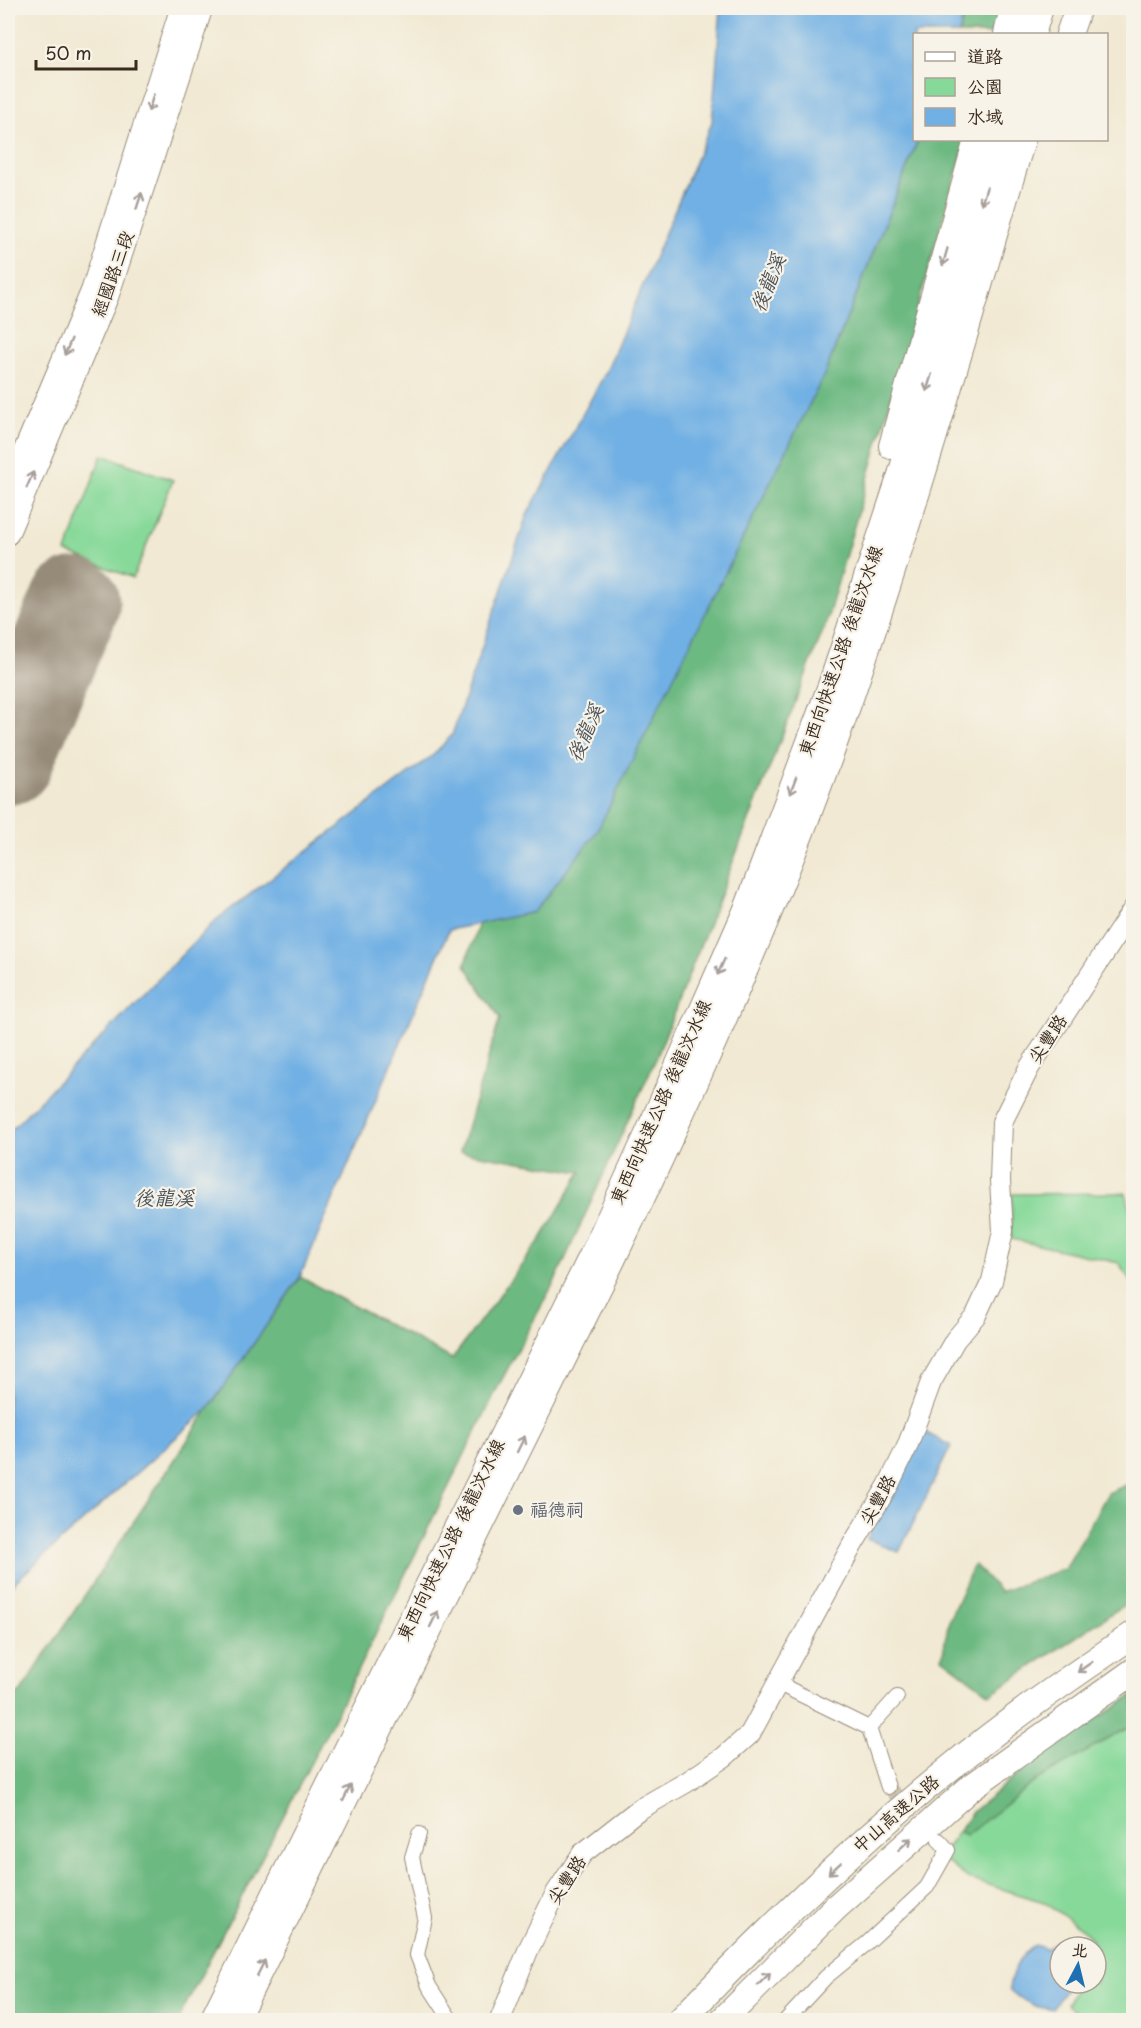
<svg xmlns="http://www.w3.org/2000/svg" width="1141" height="2028" font-family="'Playpen Sans','LXGW WenKai TC',sans-serif">
<style>
.green{fill:#87d99a;stroke:#61825c;stroke-width:1.5}
.forest{fill:#6db982;stroke:#547250;stroke-width:1.5}
.water{fill:#71b0e4;stroke:#566d81;stroke-width:1.5}
.lines{fill:none;stroke-linecap:round;stroke-linejoin:round}
.runway{stroke:#968a78;stroke-width:90}
.street-tunnel{stroke:#cdc3af;stroke-width:14;stroke-dasharray:14 7;stroke-linecap:butt}
.street-casing{stroke:#968a78;stroke-width:16}
.secondary-casing{stroke:#968a78;stroke-width:22}
.primary-casing{stroke:#968a78;stroke-width:23}
.highway-casing{stroke:#968a78;stroke-width:28}
.street{stroke:#fff;stroke-width:14}
.secondary{stroke:#fff;stroke-width:20}
.primary{stroke:#fff;stroke-width:21}
.highway{stroke:#fff;stroke-width:26}
.oneway{stroke:#a79f9a}
.worship-dot{fill:#6b7280;stroke:#f7f3e8;stroke-width:2}
.labels{text-anchor:middle;stroke-width:4.5;stroke-linejoin:round;paint-order:stroke}
.street-label{font-size:18px;fill:#3b2a1e;stroke:#f7f3e8}
.worship-label{font-size:18px;fill:#5b616d;stroke:#f7f3e8;text-anchor:start}
.water-label{font-size:20px;font-style:italic;fill:#4b5259;stroke:#f7f3e8}
</style>
<rect width="100%" height="100%" fill="#f7f3e8"/>
<filter id="ink" filterUnits="userSpaceOnUse"><feTurbulence type="fractalNoise" baseFrequency=".0167" numOctaves="2"/><feDisplacementMap in="SourceGraphic" scale="12" xChannelSelector="R" yChannelSelector="G"/><feConvolveMatrix kernelMatrix="1 2 1 2 8 2 1 2 1" color-interpolation-filters="sRGB"/></filter>
<filter id="wash" filterUnits="userSpaceOnUse"><feTurbulence type="fractalNoise" baseFrequency=".008" numOctaves="4" result="noise"/><feDisplacementMap in="SourceGraphic" scale="24" xChannelSelector="R" yChannelSelector="G"/><feGaussianBlur stdDeviation="1.35" result="paint"/><feColorMatrix in="noise" values="0 0 0 0 0 0 0 0 0 0 0 0 0 0 0 0 0 1.4 0 .05"/><feComposite in="paint" operator="in"/></filter>
<g filter="url(#wash)">
<rect width="100%" height="100%" fill="#f1e9d3"/>
<path class="green" d="M102,455L173,480L133,578L66,552Z
M1126,1193L1133,1221V1285L1119,1263L1011,1239L1012,1194Z
M1133,1724V2020H1086L1067,2005L1078,1983H1096L1097,1950L1086,1932L1044,1902L969,1879L940,1857L973,1811Z"/>
<path class="forest" d="M965,8H1002L995,34H959Z
M918,140H966L826,623L658,1054L557,1277L499,1385L333,1720L178,2020H8V1698L20,1693L209,1408L300,1277L452,1359L541,1239L581,1172L460,1152L500,1018L465,965L479,923L534,912L825,373Z
M1133,1482V1599L990,1694L942,1658L949,1620L974,1564L1000,1592L1065,1569L1108,1493Z
M1133,1695V1725L1038,1779L965,1836L959,1831L973,1811L1047,1751Z"/>
<path class="water" d="M721,8H965L959,34H914V140H918L825,373L596,833L534,912L449,930L300,1277L209,1408L8,1588V1133L216,920L432,756L452,735L527,515L607,370L712,122Z
M921,1430L951,1446L899,1552L867,1539Z
M1056,1941L1063,1943L1067,1947H1060V1983H1071L1052,2008C1035,2010 1022,1999 1009,1990C1010,1974 1020,1954 1035,1945L1047,1949Z"/>
<g class="lines">
<path class="runway" d="M8,760L75,603"/>
</g>
</g>
<g filter="url(#ink)">
<g class="lines">
<path class="street-tunnel" d="M888,1787L930,1830"/>
<g class="street-casing">
<path id="street" d="M777,1683L869,1728L888,1787
M869,1728L897,1697
M419,1834L412,1857L425,1918L417,1955L429,1986L451,2020
M786,2020L826,1977L866,1944L927,1887L948,1850L939,1840"/>
</g>
<g class="secondary-casing">
<path id="secondary" d="M500,2020L529,1948L556,1893L582,1854L638,1810L687,1782L724,1757L750,1734L853,1544L888,1486L907,1447L931,1382L955,1340L976,1315L992,1281L1003,1231L1000,1181L1002,1122L1029,1068L1134,908"/>
</g>
<g class="primary-casing">
<path id="primary" d="M8,489L92,290L181,8
M8,534L108,296L202,8"/>
</g>
<g class="highway-casing">
<path id="highway" d="M1007,34L1013,8
M1032,34L1040,8
M1069,34L1078,8
M892,446L977,140
M213,2020L596,1248L650,1130L748,907L832,683L901,475L1001,140
M235,2020L612,1260C696,1085 776,908 841,724C908,532 964,335 1022,140
M681,2020C765,1932 854,1846 950,1768C1008,1720 1071,1677 1134,1634
M723,2020L835,1908L970,1788L1134,1671"/>
</g>
<use href="#street" class="street"/>
<use href="#secondary" class="secondary"/>
<use href="#primary" class="primary"/>
<use href="#highway" class="highway"/>
</g>
<defs><path id="oneway-shaft" d="M-6 0H5M1.5-3L5.5 0L1.5 3" fill="none" stroke-width="1.6" stroke-linecap="round" stroke-linejoin="round" transform="scale(1.5)"/></defs>
<g class="oneway">
<use href="#oneway-shaft" transform="translate(151 103) rotate(107)"/>
<use href="#oneway-shaft" transform="translate(984 196) rotate(107)"/>
<use href="#oneway-shaft" transform="translate(139 201) rotate(-72)"/>
<use href="#oneway-shaft" transform="translate(945 257) rotate(106)"/>
<use href="#oneway-shaft" transform="translate(68 347) rotate(113)"/>
<use href="#oneway-shaft" transform="translate(929 383) rotate(107)"/>
<use href="#oneway-shaft" transform="translate(30 480) rotate(-67)"/>
<use href="#oneway-shaft" transform="translate(793 786) rotate(111)"/>
<use href="#oneway-shaft" transform="translate(721 967) rotate(114)"/>
<use href="#oneway-shaft" transform="translate(521 1444) rotate(-64)"/>
<use href="#oneway-shaft" transform="translate(434 1619) rotate(-64)"/>
<use href="#oneway-shaft" transform="translate(1085 1667) rotate(145)"/>
<use href="#oneway-shaft" transform="translate(347 1793) rotate(-64)"/>
<use href="#oneway-shaft" transform="translate(905 1844) rotate(-42)"/>
<use href="#oneway-shaft" transform="translate(835 1868) rotate(138)"/>
<use href="#oneway-shaft" transform="translate(261 1968) rotate(-64)"/>
<use href="#oneway-shaft" transform="translate(764 1979) rotate(-45)"/>
</g>
</g>
<circle class="worship-dot" cx="518" cy="1510" r="6"/>
<g class="labels">
<g class="street-label">
<text transform="translate(113 274) rotate(-70)" y="6">經國路三段</text>
<text transform="translate(841 651) rotate(-71)" y="6">東西向快速公路 後龍汶水線</text>
<text transform="translate(1048 1039) rotate(-57)" y="6">尖豐路</text>
<text transform="translate(661 1102) rotate(-66)" y="6">東西向快速公路 後龍汶水線</text>
<text transform="translate(878 1500) rotate(-61)" y="6">尖豐路</text>
<text transform="translate(451 1540) rotate(-64)" y="6">東西向快速公路 後龍汶水線</text>
<text transform="translate(896 1814) rotate(-41)" y="6">中山高速公路</text>
<text transform="translate(567 1880) rotate(-57)" y="6">尖豐路</text>
</g>
<g class="worship-label">
<text x="530" y="1516">福德祠</text>
</g>
<g class="water-label">
<text transform="translate(768 283) rotate(-68)" y="7">後龍溪</text>
<text transform="translate(585 733) rotate(-66)" y="7">後龍溪</text>
<text x="164" y="1205">後龍溪</text>
</g>
</g>
<rect width="1141" height="2028" fill="none" stroke="#f7f3e8" stroke-width="30"/>
<rect x="913" y="33" width="195" height="108" fill="#f7f3e8" stroke="#aca397" stroke-width="1.5"/>
<rect x="925" y="52" width="30" height="9" fill="#ffffff" stroke="#aca397" stroke-width="1.5"/>
<text x="967" y="63" font-size="18" fill="#3b2a1e">道路</text>
<rect x="925" y="78" width="30" height="18" fill="#87d99a" stroke="#aca397" stroke-width="1.5"/>
<text x="967" y="93" font-size="18" fill="#3b2a1e">公園</text>
<rect x="925" y="108" width="30" height="18" fill="#71b0e4" stroke="#aca397" stroke-width="1.5"/>
<text x="967" y="123" font-size="18" fill="#3b2a1e">水域</text>
<g transform="translate(1078 1965) rotate(7)"><circle r="28" fill="#f7f3e8" stroke="#aca397" stroke-width="1.5"/>
<path d="M0-4.5L10 22L0 15L-10 22Z" fill="#1f6fb2"/>
<text y="-9" font-size="16" font-weight="bold" text-anchor="middle" fill="#3b2a1e">北</text>
</g>
<path d="M36 60v9h100v-9" fill="none" stroke="#3b2a1e" stroke-width="3"/>
<text x="45" y="60" font-size="18" fill="#3b2a1e" stroke="#f7f3e8" stroke-width="4.5" paint-order="stroke">50 m</text>
</svg>
